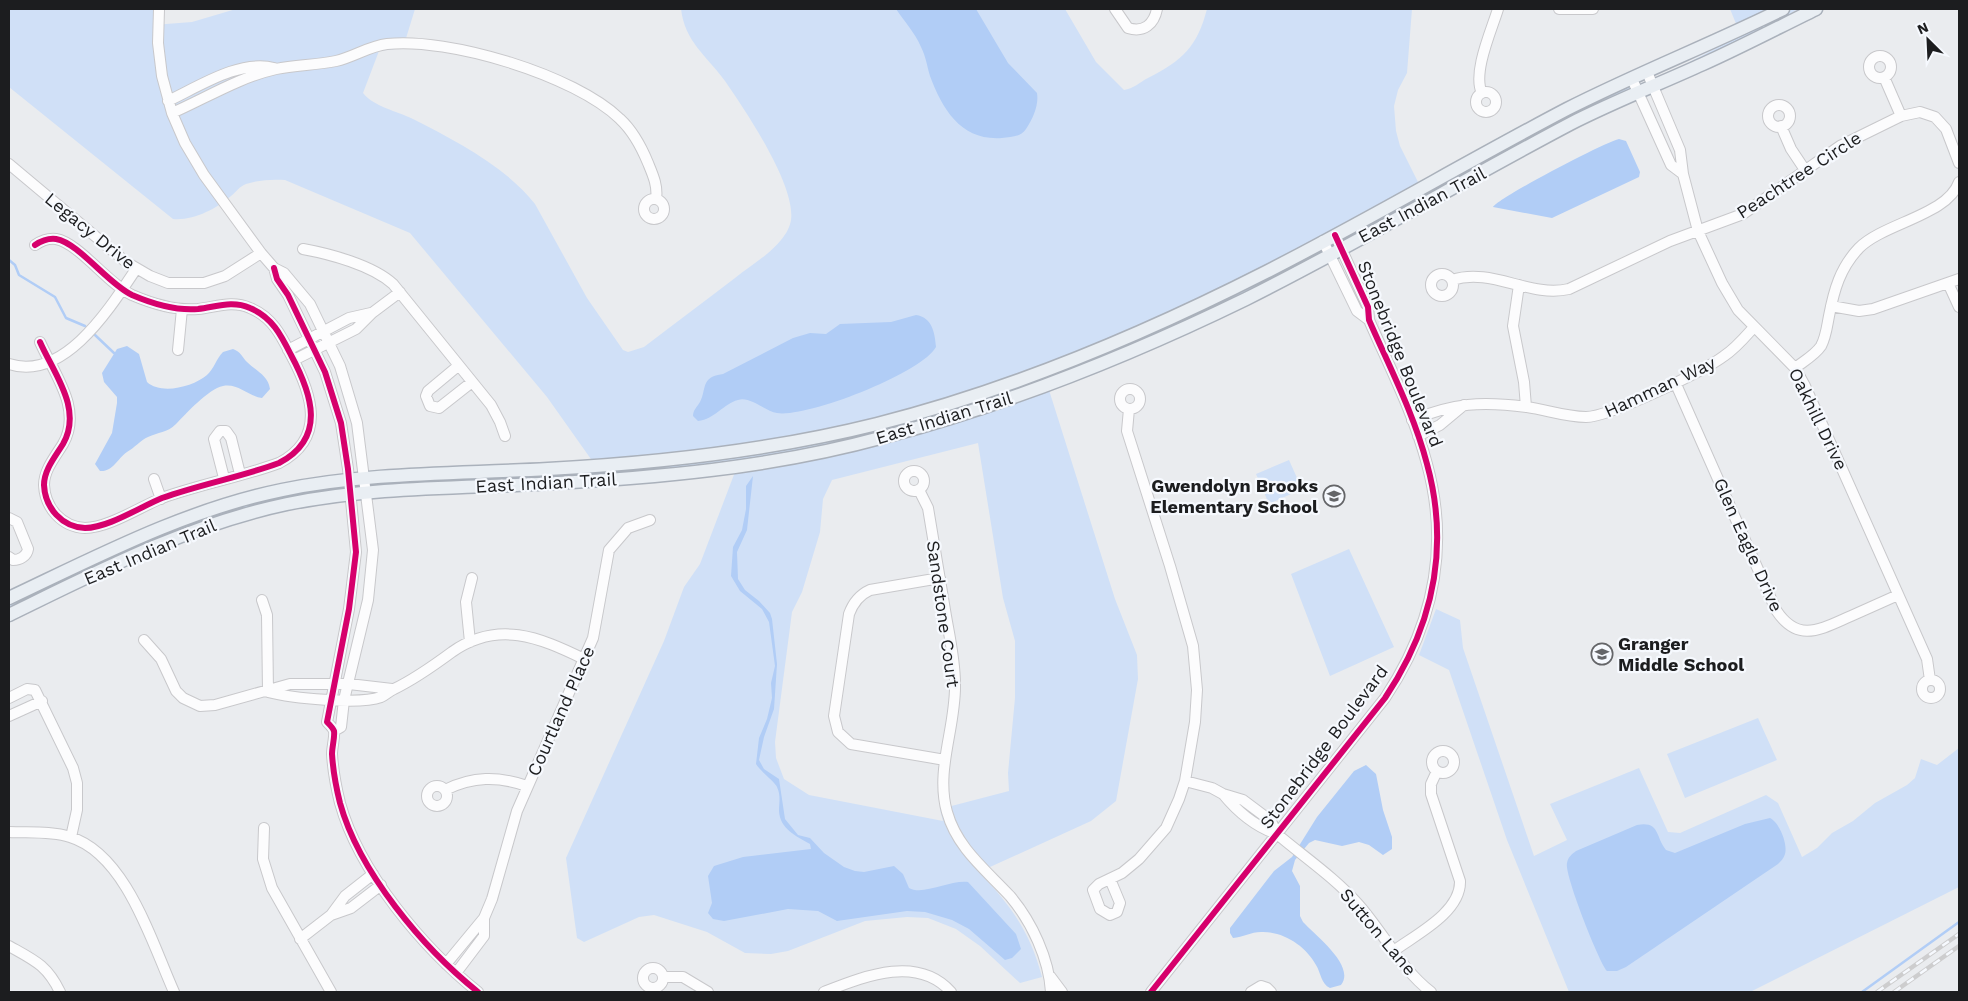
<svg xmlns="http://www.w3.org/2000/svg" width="1968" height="1001" font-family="'Work Sans',sans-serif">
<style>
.green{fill:#d0e0f7;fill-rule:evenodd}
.water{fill:#b1cdf6}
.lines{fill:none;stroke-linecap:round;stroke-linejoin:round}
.stream{stroke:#b1cdf6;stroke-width:2.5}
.minor-casing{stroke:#c8c8cb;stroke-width:12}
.major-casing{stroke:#aab1bb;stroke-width:15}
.minor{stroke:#fcfcfd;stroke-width:10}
.major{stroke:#e9eef3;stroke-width:12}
.rail-casing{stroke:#cdcdce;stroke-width:4.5}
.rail{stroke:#f6f9fe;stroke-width:2.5;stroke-dasharray:8;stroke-linecap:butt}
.cycleway-casing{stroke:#f6f9fe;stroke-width:9}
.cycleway{stroke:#d6006c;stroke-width:6}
.labels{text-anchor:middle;stroke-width:4.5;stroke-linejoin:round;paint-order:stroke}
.street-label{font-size:18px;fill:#1c1d1f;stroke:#f6f9fe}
.poi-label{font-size:18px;font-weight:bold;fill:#1c1d1f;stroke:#f6f9fe;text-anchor:end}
</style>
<rect width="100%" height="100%" fill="#eaecef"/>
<path class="green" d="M9,9H153V25L192,22L236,9H415L403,48L379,51L363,93C374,107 397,111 413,119C456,141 505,166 535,204L587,298L623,350L628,352L644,347C674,324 705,301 735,278C750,266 769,255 781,240C786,234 790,227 791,220C796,185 745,110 725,81C706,55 685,42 681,9H1065L1096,62L1124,90C1133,89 1140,82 1148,78C1183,60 1197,47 1207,9H1412L1407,73L1398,90L1394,106L1396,131L1400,146L1419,184C1362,215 1305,247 1247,276C1109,345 961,404 808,435C738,450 665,454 593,462L547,397L410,233L285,180C273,179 258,180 246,184C240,186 236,192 231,196C216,209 193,221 173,219L9,87Z
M1730,9H1773L1737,26Z
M1793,9H1798L1753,35L1656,79Z
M1629,86L1632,89L1350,239L1432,187L1562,117Z
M1316,252L1317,256L1312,259C1267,281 1224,306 1178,326C1046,383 910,432 768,457C655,477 539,478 425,483L482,477L627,469L959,405Z
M1049,390L1115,599L1137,655L1138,679L1116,801L1091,821L979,872C1011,906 1030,931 1042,977L1020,983L980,946L956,929L928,918L907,917L865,921L788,951L771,954L745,953L707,932L654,915L639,917L584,942L577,938L566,858L664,641L684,587L700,564L735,472ZM978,443L1003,598L1015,641V698L1008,773L1009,791L940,809L943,821L809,795L784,779L776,758L775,742L792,612L802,592L820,532L823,499L832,480Z
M1289,460L1302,489L1269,504L1256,474Z
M337,487L288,495L199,524L9,610V603C77,570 146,537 218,512C256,499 297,493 337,487Z
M1349,549L1394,647L1330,676L1291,574Z
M1436,609L1460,620L1463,648L1534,856L1567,840L1550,804L1639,768L1668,832L1680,833L1766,795L1778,803L1802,857L1817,848L1832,833L1853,821L1875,803L1907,785L1915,778L1921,759L1937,765L1959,748V887L1750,992H1569L1507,840L1449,670L1419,655Z
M1758,718L1777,760L1685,798L1667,754Z"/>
<path class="water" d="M896,9H976L1008,63L1037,93C1039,105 1033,119 1026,129C1021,137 1011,137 1002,138C962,141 943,111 930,76C927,66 926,57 921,47C915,33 904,21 896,9Z
M1619,139L1626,141L1640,172L1639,177L1552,218L1493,207C1500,197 1603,143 1619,139Z
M916,315C932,317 935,333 936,347C922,373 807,418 777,413C765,411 750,396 738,400C723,404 715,419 698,421L693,416C693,410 697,407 700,402C707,389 700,377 723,374L793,338L810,333L826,334L840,324L891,322Z
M127,346L139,354L147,382C161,395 193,387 207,375C214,369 216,359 223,352L233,349C241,352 242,357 247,362C256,371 268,375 270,389L262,398C248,396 238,383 223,386C208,389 186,414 176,424C167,433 158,432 148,437C141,440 134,448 127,452C117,459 113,472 100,471L95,464L112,433L117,403V397L104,382L102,373L117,349Z
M753,476L747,530L737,552L738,579L745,590L759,601L770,613L772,619L777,664L774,709L764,737L759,760L764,769L779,779L785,819L798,835L810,838L824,853L844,867L855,871L864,872L894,866L903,874L909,888C923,896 949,880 968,882L1016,934L1021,949L1012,958L1005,960L969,929L952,920L925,912L907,911L837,921L818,911L788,909L724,921L713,919L708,913L712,903L708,876L714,866L743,857L811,849L810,844C796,836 780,829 779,811C779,802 781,796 777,787C775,782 761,772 756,764L759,738L767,719L772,698L771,683L775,666L769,622L762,609L740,591L731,576L733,547L742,530L746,509V486Z
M1366,765L1376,774L1383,810L1392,837V849L1383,855L1369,845L1359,842L1342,846L1315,840L1309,843L1295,860L1292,871L1300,886V916L1303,922C1316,936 1356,966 1341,985L1330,988C1321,984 1321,973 1316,965C1306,946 1283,931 1261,932C1251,932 1243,937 1233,938L1230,933V928L1274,871L1292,857L1317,817L1354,771Z
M1770,818C1779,822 1788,844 1785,854C1784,858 1781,861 1778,864L1626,967L1617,971H1607C1599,962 1564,874 1567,863C1568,857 1572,854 1576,851L1637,825C1660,821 1655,836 1666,850L1675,853L1745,824Z"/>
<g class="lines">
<path class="stream" d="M9,260L15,265L19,275L55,297L66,318L85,326
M95,335L114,353
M1862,992L1959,922"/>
<g class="minor-casing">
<path id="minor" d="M159,9L158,43L162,76L172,113L185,143L204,175L261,253L274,268L284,273L310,304L340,366L357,423L373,550L368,600L344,700L341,727L334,731
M1115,9L1128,28C1144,33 1154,24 1157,9
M1559,9H1593
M1869 67a11 11 0 1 1 22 0a11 11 0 1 1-22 0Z
M1647,72L1680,150L1683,174L1698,231L1722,283L1738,310L1795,368L1805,386L1927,659L1930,680
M1884,77L1901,116
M1632,79L1671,165L1683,174
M1476 102a10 10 0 1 1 20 0a10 10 0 1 1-20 0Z
M1482,93C1472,73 1492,29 1498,9
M168,101C198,87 240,59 274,68
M1768 116a11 11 0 1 1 22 0a11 11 0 1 1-22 0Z
M172,113C206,98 240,77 276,69C296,65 317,65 336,61C354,57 369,46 387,44C448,37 575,75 620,119C633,131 641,146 648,163C653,175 658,186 656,199
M1781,126L1791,149L1805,170
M9,164L126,262L150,276L168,283H204L225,276L261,253
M644 209a10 10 0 1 1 20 0a10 10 0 1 1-20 0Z
M1323,241L1357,311L1369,320
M35,245C41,241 48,238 56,239C79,243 108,284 132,295C153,304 175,311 198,309C216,307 232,300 250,308C272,317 281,335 291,355C312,394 327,438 279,463C241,477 201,484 162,498C140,507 108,528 85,528C62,527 45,508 44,485C44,470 55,457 63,444C83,409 54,374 40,342
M303,249C330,254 372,265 393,284L491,405L500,422L505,436
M274,268L277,279L288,295L325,372L341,423L348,469L356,552L349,609L327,722C329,724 333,728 334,731C335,737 332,747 332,754C333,770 336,787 340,803C359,872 423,948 478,992
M1431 285a11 11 0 1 1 22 0a11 11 0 1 1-22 0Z
M1452,280C1492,267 1529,298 1569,289L1670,241L1743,214L1840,146L1901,116L1920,112L1935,117L1946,129L1959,163
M1948,283L1959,307
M1519,285L1513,326L1524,382L1526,407
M1831,306L1859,311L1873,309L1959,279
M178,350L182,309
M288,350L349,318L371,313
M294,360L356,329L372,313L400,292
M9,364C64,382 110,308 136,269
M458,366L428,391L426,396L430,406L439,408L472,382
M1795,368C1804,361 1815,355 1821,346C1826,337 1827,326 1829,316C1834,290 1840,268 1859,248C1884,223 1948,215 1959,182
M1675,382L1776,610C1798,644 1821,629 1851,616C1867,609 1882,602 1898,595
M1120 399a10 10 0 1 1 20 0a10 10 0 1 1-20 0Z
M1412,420C1454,403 1481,401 1527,407C1547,410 1566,417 1586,417C1609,417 1704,371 1724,356C1736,348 1745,337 1754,327
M1418,436L1440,425L1464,405
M904 481a10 10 0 1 1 20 0a10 10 0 1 1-20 0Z
M224,478L214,439L220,431H226L231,438L240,474
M154,479L161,499
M919,490L928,508C934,544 940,580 946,616C950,639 955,661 955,684C956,727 935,770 947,812C957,848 986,870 1010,896C1032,922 1049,959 1051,992
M9,518L17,522L28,549C27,556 20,560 13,560L9,557
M940,578L870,590C859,595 853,603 849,614L834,716L838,732L851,744L945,760
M262,600L267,615L268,692
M144,640L161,659L176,691L183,698L200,706L215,705L290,684H349L392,689
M470,642L466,602L472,578
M1922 689a9 9 0 1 1 18 0a9 9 0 1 1-18 0Z
M268,692C291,698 359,705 381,697C386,695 389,691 394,689C415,679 433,666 452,652C498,620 539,637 584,659
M9,698L27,689L35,690L73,768L77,783V810L71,837
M9,716L42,701
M1432 762a11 11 0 1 1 22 0a11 11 0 1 1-22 0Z
M1185,781L1212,788L1223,794L1243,800L1271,821L1277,834
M427 796a10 10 0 1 1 20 0a10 10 0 1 1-20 0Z
M445,790C473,776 498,776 527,786
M1223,794C1237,811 1256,827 1277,834C1304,857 1334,877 1358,904C1383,932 1401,969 1431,992
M264,828L263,859L272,888L331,992
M9,832C29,833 51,831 70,837C126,854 152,943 174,992
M1110,879L1120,903L1117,912L1110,915L1100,909L1093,890L1099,884L1122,873L1139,859L1166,828L1179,799L1185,781L1195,722L1197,690L1193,646L1170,566L1127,431L1129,409
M331,915L345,896L373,874
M300,939L331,915L351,908L381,885
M9,946C34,960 47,965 60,992
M1395,950C1417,934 1461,912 1460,881L1431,794V784L1437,771
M446,964L484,918L492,899L517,811L593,638L609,550L628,528L650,520
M643 978a10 10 0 1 1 20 0a10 10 0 1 1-20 0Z
M456,973L484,936V918
M1050,976L1062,992
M663,977H683L708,992
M824,992C863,977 917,954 951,992
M1151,992L1385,698C1433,626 1450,548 1427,464C1414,414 1389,366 1369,320L1368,307L1335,235
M1251,992L1261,986L1267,988L1271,992"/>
</g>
<g class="major-casing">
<path id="major" d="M9,598C98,556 185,510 282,490C370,472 459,474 548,469C659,463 769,451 877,424C1012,390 1142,335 1266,272C1368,220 1466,162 1567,109C1638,73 1712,44 1783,9
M9,615C99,571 188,525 287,504C369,487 455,488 538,484C655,478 771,468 884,437C1009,404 1129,356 1246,299C1356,244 1462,181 1570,124C1613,102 1659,84 1703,64C1741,47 1779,27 1816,9"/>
</g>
<use href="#minor" class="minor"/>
<use href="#major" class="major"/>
<g class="rail-casing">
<path id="rail" d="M1877,992L1959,934
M1894,992L1959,946"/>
</g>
<use href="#rail" class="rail"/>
<g class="cycleway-casing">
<path id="cycleway" d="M35,245C41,241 48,238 56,239C79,243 108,284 132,295C153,304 175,311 198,309C216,307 232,300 250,308C272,317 281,335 291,355C312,394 327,438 279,463C241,477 201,484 162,498C140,507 108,528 85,528C62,527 45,508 44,485C44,470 55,457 63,444C83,409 54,374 40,342
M274,268L277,279L288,295L325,372L341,423L348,469L356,552L349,609L327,722C329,724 333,728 334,731C335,737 332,747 332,754C333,770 336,787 340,803C359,872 423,948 478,992
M1151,992L1385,698C1433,626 1450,548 1427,464C1414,414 1389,366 1369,320L1368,307L1335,235"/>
</g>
<use href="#cycleway" class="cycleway"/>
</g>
<defs>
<g id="school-ring" transform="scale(1.125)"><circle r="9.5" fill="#f6f9fe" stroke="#646568" stroke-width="1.5"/><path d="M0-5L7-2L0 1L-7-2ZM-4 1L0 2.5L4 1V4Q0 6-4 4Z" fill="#646568"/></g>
</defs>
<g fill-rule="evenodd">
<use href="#school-ring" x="1334" y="496"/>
<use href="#school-ring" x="1602" y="654"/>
</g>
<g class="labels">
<g class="street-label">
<text transform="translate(1799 175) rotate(-33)" y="6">Peachtree Circle</text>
<text transform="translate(1422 205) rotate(-28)" y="6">East Indian Trail</text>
<text transform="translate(90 231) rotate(39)" y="6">Legacy Drive</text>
<text transform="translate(1400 354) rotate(68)" y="6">Stonebridge Boulevard</text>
<text transform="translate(1660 387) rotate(-25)" y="6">Hamman Way</text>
<text transform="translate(944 418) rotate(-17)" y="6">East Indian Trail</text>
<text transform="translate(1818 419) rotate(64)" y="6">Oakhill Drive</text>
<text transform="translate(546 483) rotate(-3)" y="6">East Indian Trail</text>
<text transform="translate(1748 545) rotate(66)" y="6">Glen Eagle Drive</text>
<text transform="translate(150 552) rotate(-23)" y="6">East Indian Trail</text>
<text transform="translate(943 614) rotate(82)" y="6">Sandstone Court</text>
<text transform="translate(561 711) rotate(-66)" y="6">Courtland Place</text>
<text transform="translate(1324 747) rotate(-53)" y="6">Stonebridge Boulevard</text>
<text transform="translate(1378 932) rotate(50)" y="6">Sutton Lane</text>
</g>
<g class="poi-label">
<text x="1318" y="492">Gwendolyn Brooks<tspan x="1318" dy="21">Elementary School</tspan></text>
<text x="1618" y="650" text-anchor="start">Granger<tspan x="1618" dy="21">Middle School</tspan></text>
</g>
</g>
<rect width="1968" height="1001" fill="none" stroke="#1c1d1f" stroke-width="20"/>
<g transform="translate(1928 40) rotate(336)" stroke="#f6f9fe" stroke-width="4" paint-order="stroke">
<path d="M0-4L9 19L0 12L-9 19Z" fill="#1c1d1f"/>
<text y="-8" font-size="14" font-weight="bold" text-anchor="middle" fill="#1c1d1f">N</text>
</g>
</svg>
